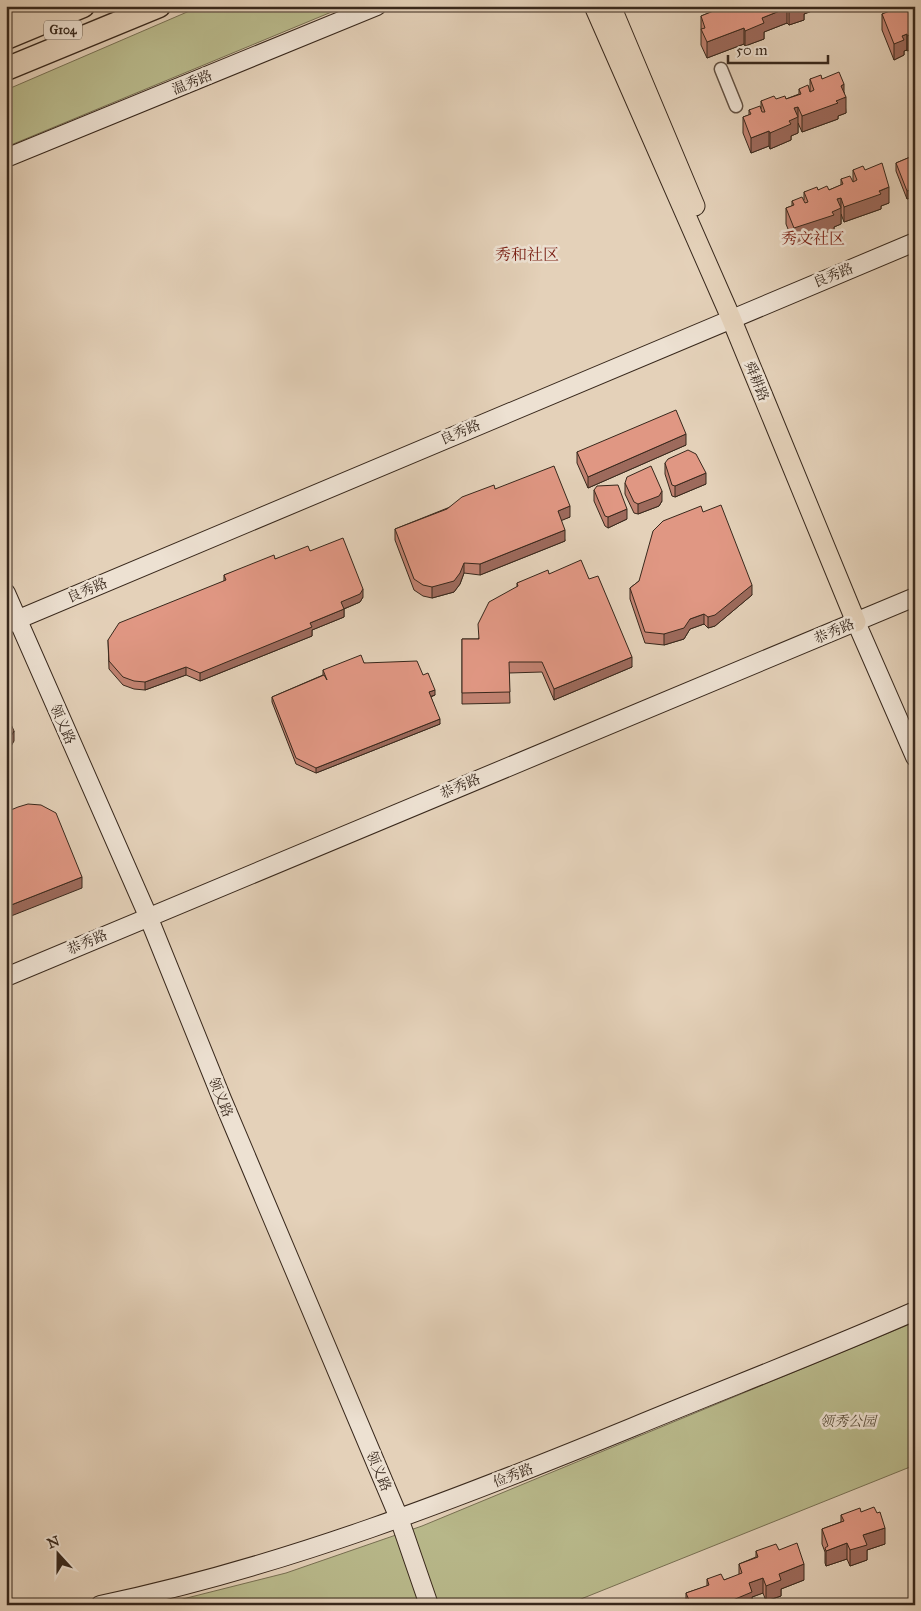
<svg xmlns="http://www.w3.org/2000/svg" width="921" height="1611" font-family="'IM FELL Great Primer','Noto Serif SC',serif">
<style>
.green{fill:#b9ba8c;stroke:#787154}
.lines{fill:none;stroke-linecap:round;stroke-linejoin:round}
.street-casing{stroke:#635243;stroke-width:15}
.secondary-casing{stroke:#38281c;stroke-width:20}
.primary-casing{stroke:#38281c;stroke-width:21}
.highway-casing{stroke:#38281c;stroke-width:25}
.street{stroke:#ede1d2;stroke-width:12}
.secondary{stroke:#ede1d2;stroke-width:18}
.primary{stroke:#e4d1b9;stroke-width:19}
.highway{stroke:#e4d1b9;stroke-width:22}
.wall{fill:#c18271;stroke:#38281c}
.shaded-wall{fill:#9d6a5c;stroke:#38281c}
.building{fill:#e09783;stroke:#38281c}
.labels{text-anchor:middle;stroke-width:5;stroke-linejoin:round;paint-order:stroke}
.shield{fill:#ede1d2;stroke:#6e6053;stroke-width:1}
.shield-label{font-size:12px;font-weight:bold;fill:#38281c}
.street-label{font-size:14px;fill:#38281c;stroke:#ede1d2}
.park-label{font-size:14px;font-style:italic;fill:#584c38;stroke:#ede1d2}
.quarter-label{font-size:16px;fill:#7a1f14;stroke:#ede1d2}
</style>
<rect width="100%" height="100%" fill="#e4d1b9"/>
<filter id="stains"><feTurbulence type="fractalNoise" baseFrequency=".004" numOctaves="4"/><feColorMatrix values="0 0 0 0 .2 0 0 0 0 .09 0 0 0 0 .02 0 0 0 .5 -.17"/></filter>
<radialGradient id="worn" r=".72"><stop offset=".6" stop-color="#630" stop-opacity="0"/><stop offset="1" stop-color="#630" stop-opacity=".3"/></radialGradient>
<path class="green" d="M201,6H346L6,147V90Z
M915,1322V1465L566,1605H159L286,1573L422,1526Z"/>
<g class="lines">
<g class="street-casing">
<path id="street" d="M721,69L736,106"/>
</g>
<g class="secondary-casing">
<path id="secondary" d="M6,158L377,6
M6,593L148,916L222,1099L399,1518L429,1605
M856,622L915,757
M7,624L915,242
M6,977L915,597
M100,1605C283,1567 460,1498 633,1427C727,1388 822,1352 915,1311"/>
</g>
<g class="primary-casing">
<path id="primary" d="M594,6L731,318L856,622
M611,6L695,206"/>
</g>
<g class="highway-casing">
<path id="highway" d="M6,17L32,6
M6,38L83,6
M6,69L159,6"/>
</g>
<use href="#street" class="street"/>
<use href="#secondary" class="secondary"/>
<use href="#primary" class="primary"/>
<use href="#highway" class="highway"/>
</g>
<path class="wall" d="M719,6H825L804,14V20L789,25L787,23L764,32V39L745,46L744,44L707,58L701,45V16L719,9Z
M902,6H915L907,51V50L904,51V55L894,60L882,30V14L902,11Z
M810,79H822L844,92L846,113L838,116V119L802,132L798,123V133L791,136V140L770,149L769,146L751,153L743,133V117L749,115V110L761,109V101L786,99L799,94V89L810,91Z
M915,155V196L907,199L896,171V163Z
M853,170H865L889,203L881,206V209L844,222L841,214V224L834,227V231L794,244L786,224V208L792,206V201L804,200V192L818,190H829L841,185V179L853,182Z
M686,445L588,488L577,463V452Z
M665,463L706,484L675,497L672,496L665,474Z
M625,483L662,501L659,506L638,514L634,513L625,494Z
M495,489L570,517L561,520L565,541L480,575L464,573L460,584L454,592L432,598L423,596L414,590L395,540V529Z
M594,490L627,519L608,528L605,526L594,501Z
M703,512L752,595L715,626L708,628L704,624L690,629L684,639L664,645L645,643L630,599V588L639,581Z
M310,551L363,597L360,602L344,609V617L312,630V636L200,681L186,675L145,690L134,689L123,685L109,669L108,640L224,581V575L275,559Z
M549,574L589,579L632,667L554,700L542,672L509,673L510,703L462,704V639H478L517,587V583Z
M364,663L423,675L435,695L431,697L440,724L316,773L296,764L272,702V697L323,675V670Z
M861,1512L885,1544L867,1550V1560L850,1566L847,1559L826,1566L825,1563V1552L822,1544V1529L841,1522V1515Z
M756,1551L804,1580L781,1589V1596L766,1601L763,1593L752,1597V1605H686V1593L707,1586V1579L724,1580L739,1575V1564L756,1557Z"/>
<path class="shaded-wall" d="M798,6H825L804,14V20L789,25V10Z
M787,8V23L764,32V39L745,46V31L762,18Z
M744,28V44L707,58V42Z
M915,33V49L907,51V36Z
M907,34V50L904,51V55L894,60V44L902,36Z
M844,84V98L846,97V113L838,116V119L802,132V116L836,101L841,86Z
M798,107V133L791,136V140L770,149V133L789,121L794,108Z
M769,131V146L751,153V138Z
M889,187V203L881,206V209L844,222V207Z
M915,188V196L907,199V191Z
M841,198V224L834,227V231L794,244V228L837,199Z
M686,434V445L588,488V477Z
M706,473V484L675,497V486Z
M662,491V501L659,506L638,514V504Z
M570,506V517L558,522V511Z
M627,509V519L608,528V517Z
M565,530V541L480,575V564Z
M464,563V573L460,584L454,592L432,598V587Z
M752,585V595L715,626L708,628V617Z
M363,589V597L360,602L341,610V602Z
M344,609V617L312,630V636L200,681V673L310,623Z
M704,614V624L690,629L684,639L664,645V634L690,619Z
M632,657V667L554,700V689Z
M186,667V675L145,690V682Z
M435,690V695L429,697V692Z
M440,719V724L316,773V768Z
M14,731V741L6,755V744Z
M82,877V888L6,918V907Z
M885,1528V1544L867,1550V1560L850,1566V1550L863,1535Z
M847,1543V1559L826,1566V1551Z
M804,1564V1580L781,1589V1596L766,1601V1586L779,1574Z
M763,1578V1593L752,1597V1605H733V1600L749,1583Z"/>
<path class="building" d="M720,6H798L789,10L787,8L762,18L764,23L745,31L744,28L707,42L701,29L705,28L701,16L721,8Z
M902,6H915V33L907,36V34L902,36L904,40L894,44L882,14L900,7L902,11L904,10Z
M839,72L844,84L841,86L846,97L836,101L838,103L802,116L798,107L794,108L798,117L789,121L791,124L770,133L769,131L751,138L743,117L751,114L749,110L760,106L762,112H765L761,101L774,96L776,99L785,96L786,99L801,94L799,89L808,85L810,92L814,90L810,79L821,75L822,79Z
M915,155V188L907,191L896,163Z
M882,163L889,187L879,191L881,194L844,207L841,198L837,199L841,208L832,212L834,215L794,228L786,208L794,205L792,201L802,197L805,203L808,202L804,192L817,187L818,190L827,186L829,190L843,184L841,179L850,176L853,182L857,180L853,170L863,166L865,170Z
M676,410L686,434L588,477L577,452Z
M688,450L696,454L706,473L675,486L672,485L665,463L668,459Z
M554,466L570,506L558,511L565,530L480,564L464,563L460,573L454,581L432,587L423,585L414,579L395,529L447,509L462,497L494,485L495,489Z
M651,466L662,491L659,496L638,504L634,502L625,483L627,477Z
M618,485L627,509L608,517L605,516L594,490L597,486Z
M721,505L752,585L715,615L708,617L704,614L690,619L684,628L664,634L645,632L630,588L639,581L653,531L663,521L701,506L703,512Z
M343,538L363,589L360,594L341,602L344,609L310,623L312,627L200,673L186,667L145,682L134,681L123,677L109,661L108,640L119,623L226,580L224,575L274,555L275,559L308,546L310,551Z
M581,560L589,579L598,576L632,657L554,689L542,662H509L510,692L462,693V639H479L478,624L489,602L518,586L517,583L548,570L549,574Z
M361,655L364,663L417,661L423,675L428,673L435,690L429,692L440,719L316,768L296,758L272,697L324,675L327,680L323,670Z
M6,713L14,731L6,744Z
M28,804L41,805L56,813L82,877L6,907V812L18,807Z
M874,1507L877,1513L880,1512L885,1528L863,1535L867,1545L850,1550L847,1543L826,1551L825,1548L828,1546L822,1529L844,1521L841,1515L860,1508L861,1512Z
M797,1543L804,1564L779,1574L781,1580L766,1586L763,1578L749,1583L752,1592L733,1600L735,1605H691L686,1593L709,1585L707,1579L721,1574L724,1580L742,1573L739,1564L758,1557L756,1551L776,1544L779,1550Z"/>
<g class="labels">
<rect class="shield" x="44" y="20.5" width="38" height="19" rx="4"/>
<g class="shield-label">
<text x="63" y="34">G104</text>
</g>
<g class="street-label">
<text transform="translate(192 82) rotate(-22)" y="5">温秀路</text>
<text transform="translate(833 275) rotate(-22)" y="5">良秀路</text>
<text transform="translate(757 381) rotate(68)" y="5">舜耕路</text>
<text transform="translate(460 432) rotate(-23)" y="5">良秀路</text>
<text transform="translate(87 590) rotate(-23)" y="5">良秀路</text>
<text transform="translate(834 631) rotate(-23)" y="5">恭秀路</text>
<text transform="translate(63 724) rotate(66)" y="5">领义路</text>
<text transform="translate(460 786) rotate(-23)" y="5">恭秀路</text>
<text transform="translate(87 942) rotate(-23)" y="5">恭秀路</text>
<text transform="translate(221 1097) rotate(68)" y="5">领义路</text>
<text transform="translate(379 1471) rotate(67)" y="5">领义路</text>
<text transform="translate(513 1475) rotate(-21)" y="5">俭秀路</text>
</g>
<g class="park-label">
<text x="848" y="1426">领秀公园</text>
</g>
<g class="quarter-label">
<text x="813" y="244">秀文社区</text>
<text x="527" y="260">秀和社区</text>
</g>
</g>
<rect width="921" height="1611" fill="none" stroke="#e4d1b9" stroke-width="25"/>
<rect x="8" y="8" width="906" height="1596" fill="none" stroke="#38281c" stroke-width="2.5"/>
<rect x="12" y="12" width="896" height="1586" fill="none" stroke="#38281c"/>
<g transform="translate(58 1554) rotate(339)" stroke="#ede1d2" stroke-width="4" paint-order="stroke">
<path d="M0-4L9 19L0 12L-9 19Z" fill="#38281c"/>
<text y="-8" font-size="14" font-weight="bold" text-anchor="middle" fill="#38281c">N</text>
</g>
<path d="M728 55v8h100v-8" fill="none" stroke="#38281c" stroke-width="2.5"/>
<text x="736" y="55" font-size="15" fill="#38281c" stroke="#ede1d2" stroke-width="4" paint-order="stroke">50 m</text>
<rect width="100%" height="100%" filter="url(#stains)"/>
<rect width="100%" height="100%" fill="url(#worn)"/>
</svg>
